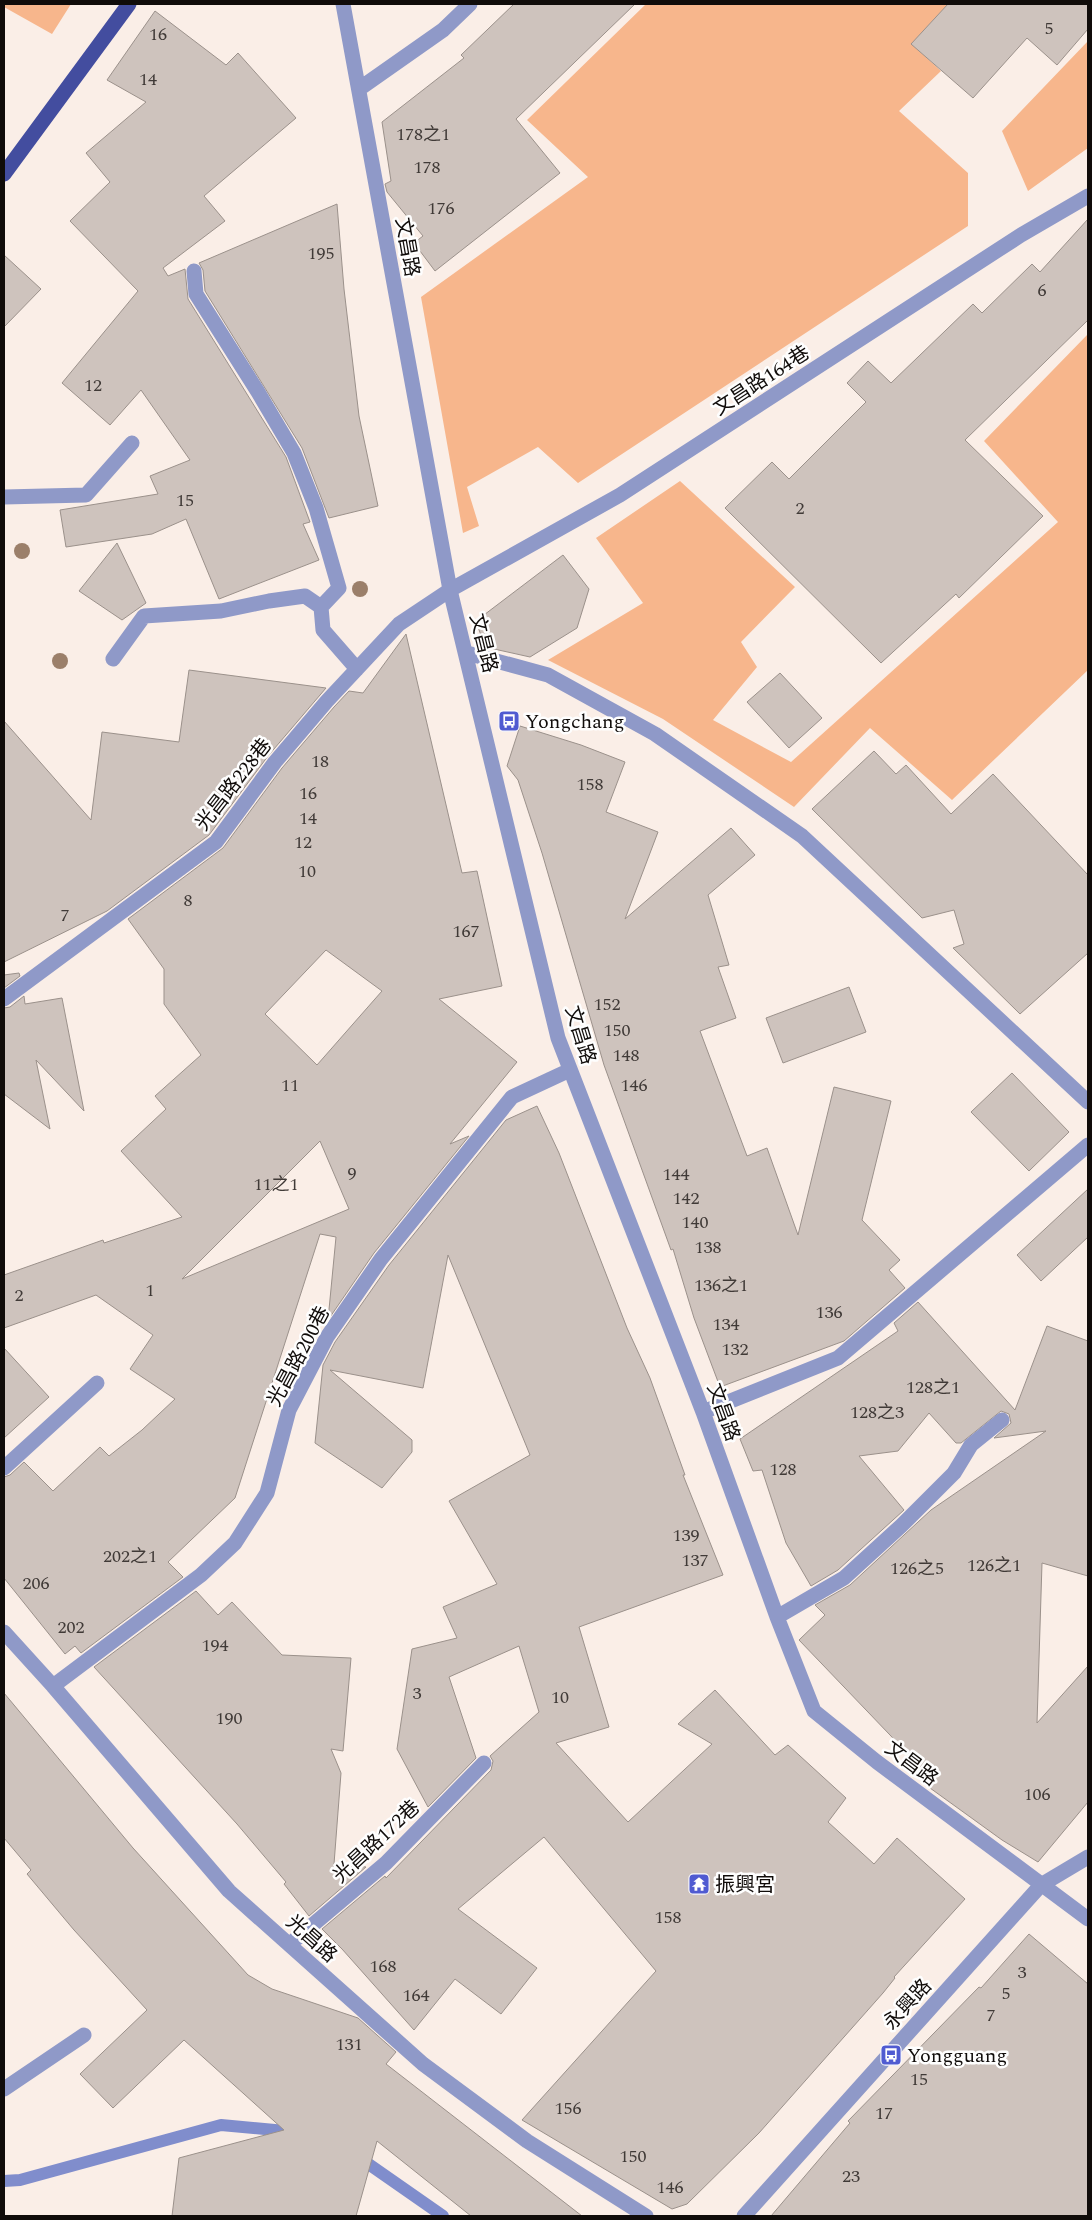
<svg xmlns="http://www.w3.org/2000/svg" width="1092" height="2220" font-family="Spectral,'Noto Sans TC',serif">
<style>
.green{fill:#f7b68c}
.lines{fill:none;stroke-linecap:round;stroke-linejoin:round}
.stream{stroke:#808dcc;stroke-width:12}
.building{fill:#cec3bd;stroke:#9b918b;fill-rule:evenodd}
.minor{stroke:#8f99c8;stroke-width:15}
.major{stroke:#434d9f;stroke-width:15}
.tree{fill:#9b7f6a}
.labels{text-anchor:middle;stroke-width:5;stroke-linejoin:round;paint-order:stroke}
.number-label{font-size:18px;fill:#403a37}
.street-label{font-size:20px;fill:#100c0a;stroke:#fefefe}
.poi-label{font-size:20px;fill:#100c0a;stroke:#fefefe;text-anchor:start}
</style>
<rect width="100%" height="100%" fill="#faeee7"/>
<path class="green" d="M4,4H71L52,34L4,7Z
M646,4H948L912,44L941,71L899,111L968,173V226L578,483L538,447L467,487L479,526L463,533L421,297L588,177L527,120Z
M1088,41V148L1028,191L1002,131Z
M1088,334V670L952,800L870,728L794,807L663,719L548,660L643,603L596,538L680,481L795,587L741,642L757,667L713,720L791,762L1058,522L984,441Z"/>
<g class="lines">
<path class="stream" d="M357,2156L443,2216
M4,2181L20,2180L221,2125L296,2132"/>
</g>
<path class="building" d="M514,4H635L516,119L560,173L435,271L414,243L423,236L387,192L385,184L391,181L382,122L464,58L461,55Z
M948,4H1088V29L1057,65L1027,38L973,98L911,44Z
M155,11L226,65L238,53L296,118L204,196L225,221L163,268L168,276L185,269L188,299L286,457L310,522L303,524L319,560L219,599L186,519L152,534L66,547L60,510L158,494L150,476L190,460L141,390L110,425L62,383L138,291L70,221L110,182L86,153L146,102L107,80Z
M337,204L344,289L359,416L378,506L329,518L302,448L205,291L203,270L199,263Z
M1088,219V320L965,440L1043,516L959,598L956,594L881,663L725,508L772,462L789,479L866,402L847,383L868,361L891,383L973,304L982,313L1032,264L1040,272Z
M4,255L41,289L4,327Z
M117,543L146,603L122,620L79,591Z
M563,555L589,589L577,628L530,657L485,647L476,621Z
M406,634L462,873L477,871L502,986L439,999L517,1062L450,1144L469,1136L374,1253L328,1320L336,1237L320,1234L235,1498L168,1562L183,1577L81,1653L75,1646L65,1654L4,1578V1477L10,1475L24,1462L53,1491L100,1447L109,1456L142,1430L175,1399L130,1369L153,1335L96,1295L4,1328V1275L103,1240L104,1243L182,1217L121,1151L166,1109L155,1096L201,1055L164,1004V969L128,919L223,848L282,768L334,707L349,691L363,693ZM326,950L382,991L317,1065L265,1014ZM320,1141L349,1209L182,1279Z
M189,670L326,688L268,756L209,835L107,911L4,962V721L91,820L102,732L179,742Z
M780,673L822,718L789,748L747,702Z
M520,726L581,745L625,762L606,812L658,832L625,919L731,828L755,855L708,895L729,965L718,967L736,1018L700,1031L747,1156L767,1148L798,1235L834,1087L891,1101L862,1220L900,1260L889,1270L905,1288L844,1341L720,1387L694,1318L673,1249L671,1250L604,1065L542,853L518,780L507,766Z
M874,751L896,774L906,765L951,814L993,774L1088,875V953L1020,1014L953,948L964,944L954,910L922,918L812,809Z
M19,973L20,976L4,988V975Z
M849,987L866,1032L783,1063L766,1018Z
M24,996L25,1004L62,998L84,1111L36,1060L50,1129L4,1094V1008L10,1007Z
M1012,1073L1069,1132L1029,1171L971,1112Z
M537,1106L559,1153L627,1328L650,1378L685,1475H683L723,1575L579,1627L609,1727L556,1743L628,1822L712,1744L678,1724L715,1690L775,1755L788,1745L846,1798L828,1822L874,1864L897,1838L965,1899L894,1977L895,1978L883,1993L759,2133L687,2204L672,2209L522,2120L656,1971L544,1837L458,1909L537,1968L501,2014L455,1979L414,2030L342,1949L322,1929L385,1876L386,1878L491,1770L493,1761L490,1756L539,1712L519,1646L449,1677L476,1758L428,1807L397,1749L412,1649L457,1638L443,1607L497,1584L449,1501L530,1455L448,1255L423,1388L330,1370L412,1440V1452L382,1488L315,1443L323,1365L335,1342L389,1265L506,1120Z
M1088,1189V1237L1041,1281L1017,1255Z
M918,1302L1015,1410L1047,1326L1088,1341V1576L1042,1563L1037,1723L1088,1666V1802L1038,1862L1002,1840L930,1788L935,1782L799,1640L825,1615L815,1605L850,1585L931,1510L1046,1431L994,1438L1011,1423L1009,1414L1001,1411L961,1443H956L929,1413L898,1451L859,1456L904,1510L838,1570L811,1586L786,1543L762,1470L753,1471L740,1439L898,1331L894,1323Z
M4,1348L49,1397L4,1438Z
M196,1591L218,1615L232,1602L282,1655L351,1658L343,1751L331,1749L341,1773L334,1864L366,1867L309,1916L284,1884L286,1882L237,1824L94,1667Z
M4,1693L133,1848L248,1975L272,1989L358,2018L396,2052L386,2064L582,2216H471L377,2141L356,2216H172L179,2158L284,2130L184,2040L113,2108L80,2074L147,2010L74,1930L27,1874L31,1870L4,1838Z
M1029,1934L1088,1984V2216H771L850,2123L848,2121L979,1987L981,1988Z"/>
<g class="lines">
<path class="minor" d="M343,4L450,590L558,1038L703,1412L777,1617L814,1711L877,1762L1088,1919
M359,89L443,30L470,4
M194,271L196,294L258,392L294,453L316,508L339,588L321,607L323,630L357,669
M4,497L86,495L132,443
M467,653L548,675L655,734L802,836L1088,1102
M113,659L144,616L221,611L269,601L305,596L321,607
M4,999L216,842L275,762L327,701L399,624L450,590L620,495L1021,235L1088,196
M703,1412L838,1358L1088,1145
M4,1468L97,1383
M777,1617L844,1578L901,1526L954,1473L971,1445L1002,1420
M4,1632L53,1686L229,1891L423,2064L527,2141L646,2216
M53,1686L201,1575L235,1543L267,1493L289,1410L327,1337L381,1259L512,1097L570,1070
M290,1944L386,1863L484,1763
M4,2089L84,2035
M744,2216L1041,1885L1088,1857"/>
<path class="major" d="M4,174L129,4"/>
</g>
<g class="tree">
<circle cx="22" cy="551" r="8"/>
<circle cx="360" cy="589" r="8"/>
<circle cx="60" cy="661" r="8"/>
</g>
<defs>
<g id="bus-square" transform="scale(1.125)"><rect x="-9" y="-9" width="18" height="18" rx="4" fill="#505bd1" stroke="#fefefe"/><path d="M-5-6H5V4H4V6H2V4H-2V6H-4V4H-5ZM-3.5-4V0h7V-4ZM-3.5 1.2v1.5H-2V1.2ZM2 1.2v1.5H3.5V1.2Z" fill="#fff"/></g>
<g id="temple-square" transform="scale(1.125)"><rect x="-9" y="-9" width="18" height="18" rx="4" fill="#505bd1" stroke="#fefefe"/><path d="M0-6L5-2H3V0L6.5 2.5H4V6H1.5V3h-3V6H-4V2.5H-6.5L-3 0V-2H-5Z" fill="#fff"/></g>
</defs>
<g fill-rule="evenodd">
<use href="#bus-square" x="509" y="721"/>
<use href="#temple-square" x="699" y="1884"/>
<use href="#bus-square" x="891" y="2055"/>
</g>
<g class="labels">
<g class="number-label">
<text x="1049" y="34">5</text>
<text x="158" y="40">16</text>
<text x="148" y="85">14</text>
<text x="423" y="140">178之1</text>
<text x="427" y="173">178</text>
<text x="441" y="214">176</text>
<text x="321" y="259">195</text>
<text x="1042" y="296">6</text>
<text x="93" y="391">12</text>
<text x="185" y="506">15</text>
<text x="800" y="514">2</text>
<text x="320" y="767">18</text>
<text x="590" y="790">158</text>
<text x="308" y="799">16</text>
<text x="308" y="824">14</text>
<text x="303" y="848">12</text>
<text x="307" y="877">10</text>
<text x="188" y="906">8</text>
<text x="65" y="921">7</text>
<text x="466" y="937">167</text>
<text x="607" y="1010">152</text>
<text x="617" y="1036">150</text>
<text x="626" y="1061">148</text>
<text x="290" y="1091">11</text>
<text x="634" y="1091">146</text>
<text x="352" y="1179">9</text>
<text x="676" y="1180">144</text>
<text x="276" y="1190">11之1</text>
<text x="686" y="1204">142</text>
<text x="695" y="1228">140</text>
<text x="708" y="1253">138</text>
<text x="721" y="1291">136之1</text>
<text x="150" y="1296">1</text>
<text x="19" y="1301">2</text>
<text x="829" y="1318">136</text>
<text x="726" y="1330">134</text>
<text x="735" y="1355">132</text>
<text x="933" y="1393">128之1</text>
<text x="877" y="1418">128之3</text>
<text x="783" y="1475">128</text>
<text x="686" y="1541">139</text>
<text x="130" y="1562">202之1</text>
<text x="695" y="1566">137</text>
<text x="994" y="1571">126之1</text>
<text x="917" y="1574">126之5</text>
<text x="36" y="1589">206</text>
<text x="71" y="1633">202</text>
<text x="215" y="1651">194</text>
<text x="417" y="1699">3</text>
<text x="560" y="1703">10</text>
<text x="229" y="1724">190</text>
<text x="1037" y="1800">106</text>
<text x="668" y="1923">158</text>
<text x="383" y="1972">168</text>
<text x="1022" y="1978">3</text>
<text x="1006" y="1999">5</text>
<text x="416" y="2001">164</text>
<text x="991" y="2021">7</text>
<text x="349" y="2050">131</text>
<text x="919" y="2085">15</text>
<text x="568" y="2114">156</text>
<text x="884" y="2119">17</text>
<text x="633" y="2162">150</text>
<text x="851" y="2182">23</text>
<text x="670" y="2193">146</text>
</g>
<g class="street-label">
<text transform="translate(408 247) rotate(80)" y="7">文昌路</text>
<text transform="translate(761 380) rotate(-33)" y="7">文昌路164巷</text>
<text transform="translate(484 643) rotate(76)" y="7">文昌路</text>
<text transform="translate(233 784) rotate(-52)" y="7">光昌路228巷</text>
<text transform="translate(581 1035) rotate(73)" y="7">文昌路</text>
<text transform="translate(298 1356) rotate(-62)" y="7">光昌路200巷</text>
<text transform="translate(724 1412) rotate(70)" y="7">文昌路</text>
<text transform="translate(912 1763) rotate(37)" y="7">文昌路</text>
<text transform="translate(376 1841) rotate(-43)" y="7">光昌路172巷</text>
<text transform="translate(312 1938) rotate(42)" y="7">光昌路</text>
<text transform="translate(907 2004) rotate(-48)" y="7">永興路</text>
</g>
<g class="poi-label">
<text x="525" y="728">Yongchang</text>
<text x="715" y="1891">振興宮</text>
<text x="907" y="2062">Yongguang</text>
</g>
</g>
<rect width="1092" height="2220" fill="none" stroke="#100c0a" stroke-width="10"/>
</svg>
